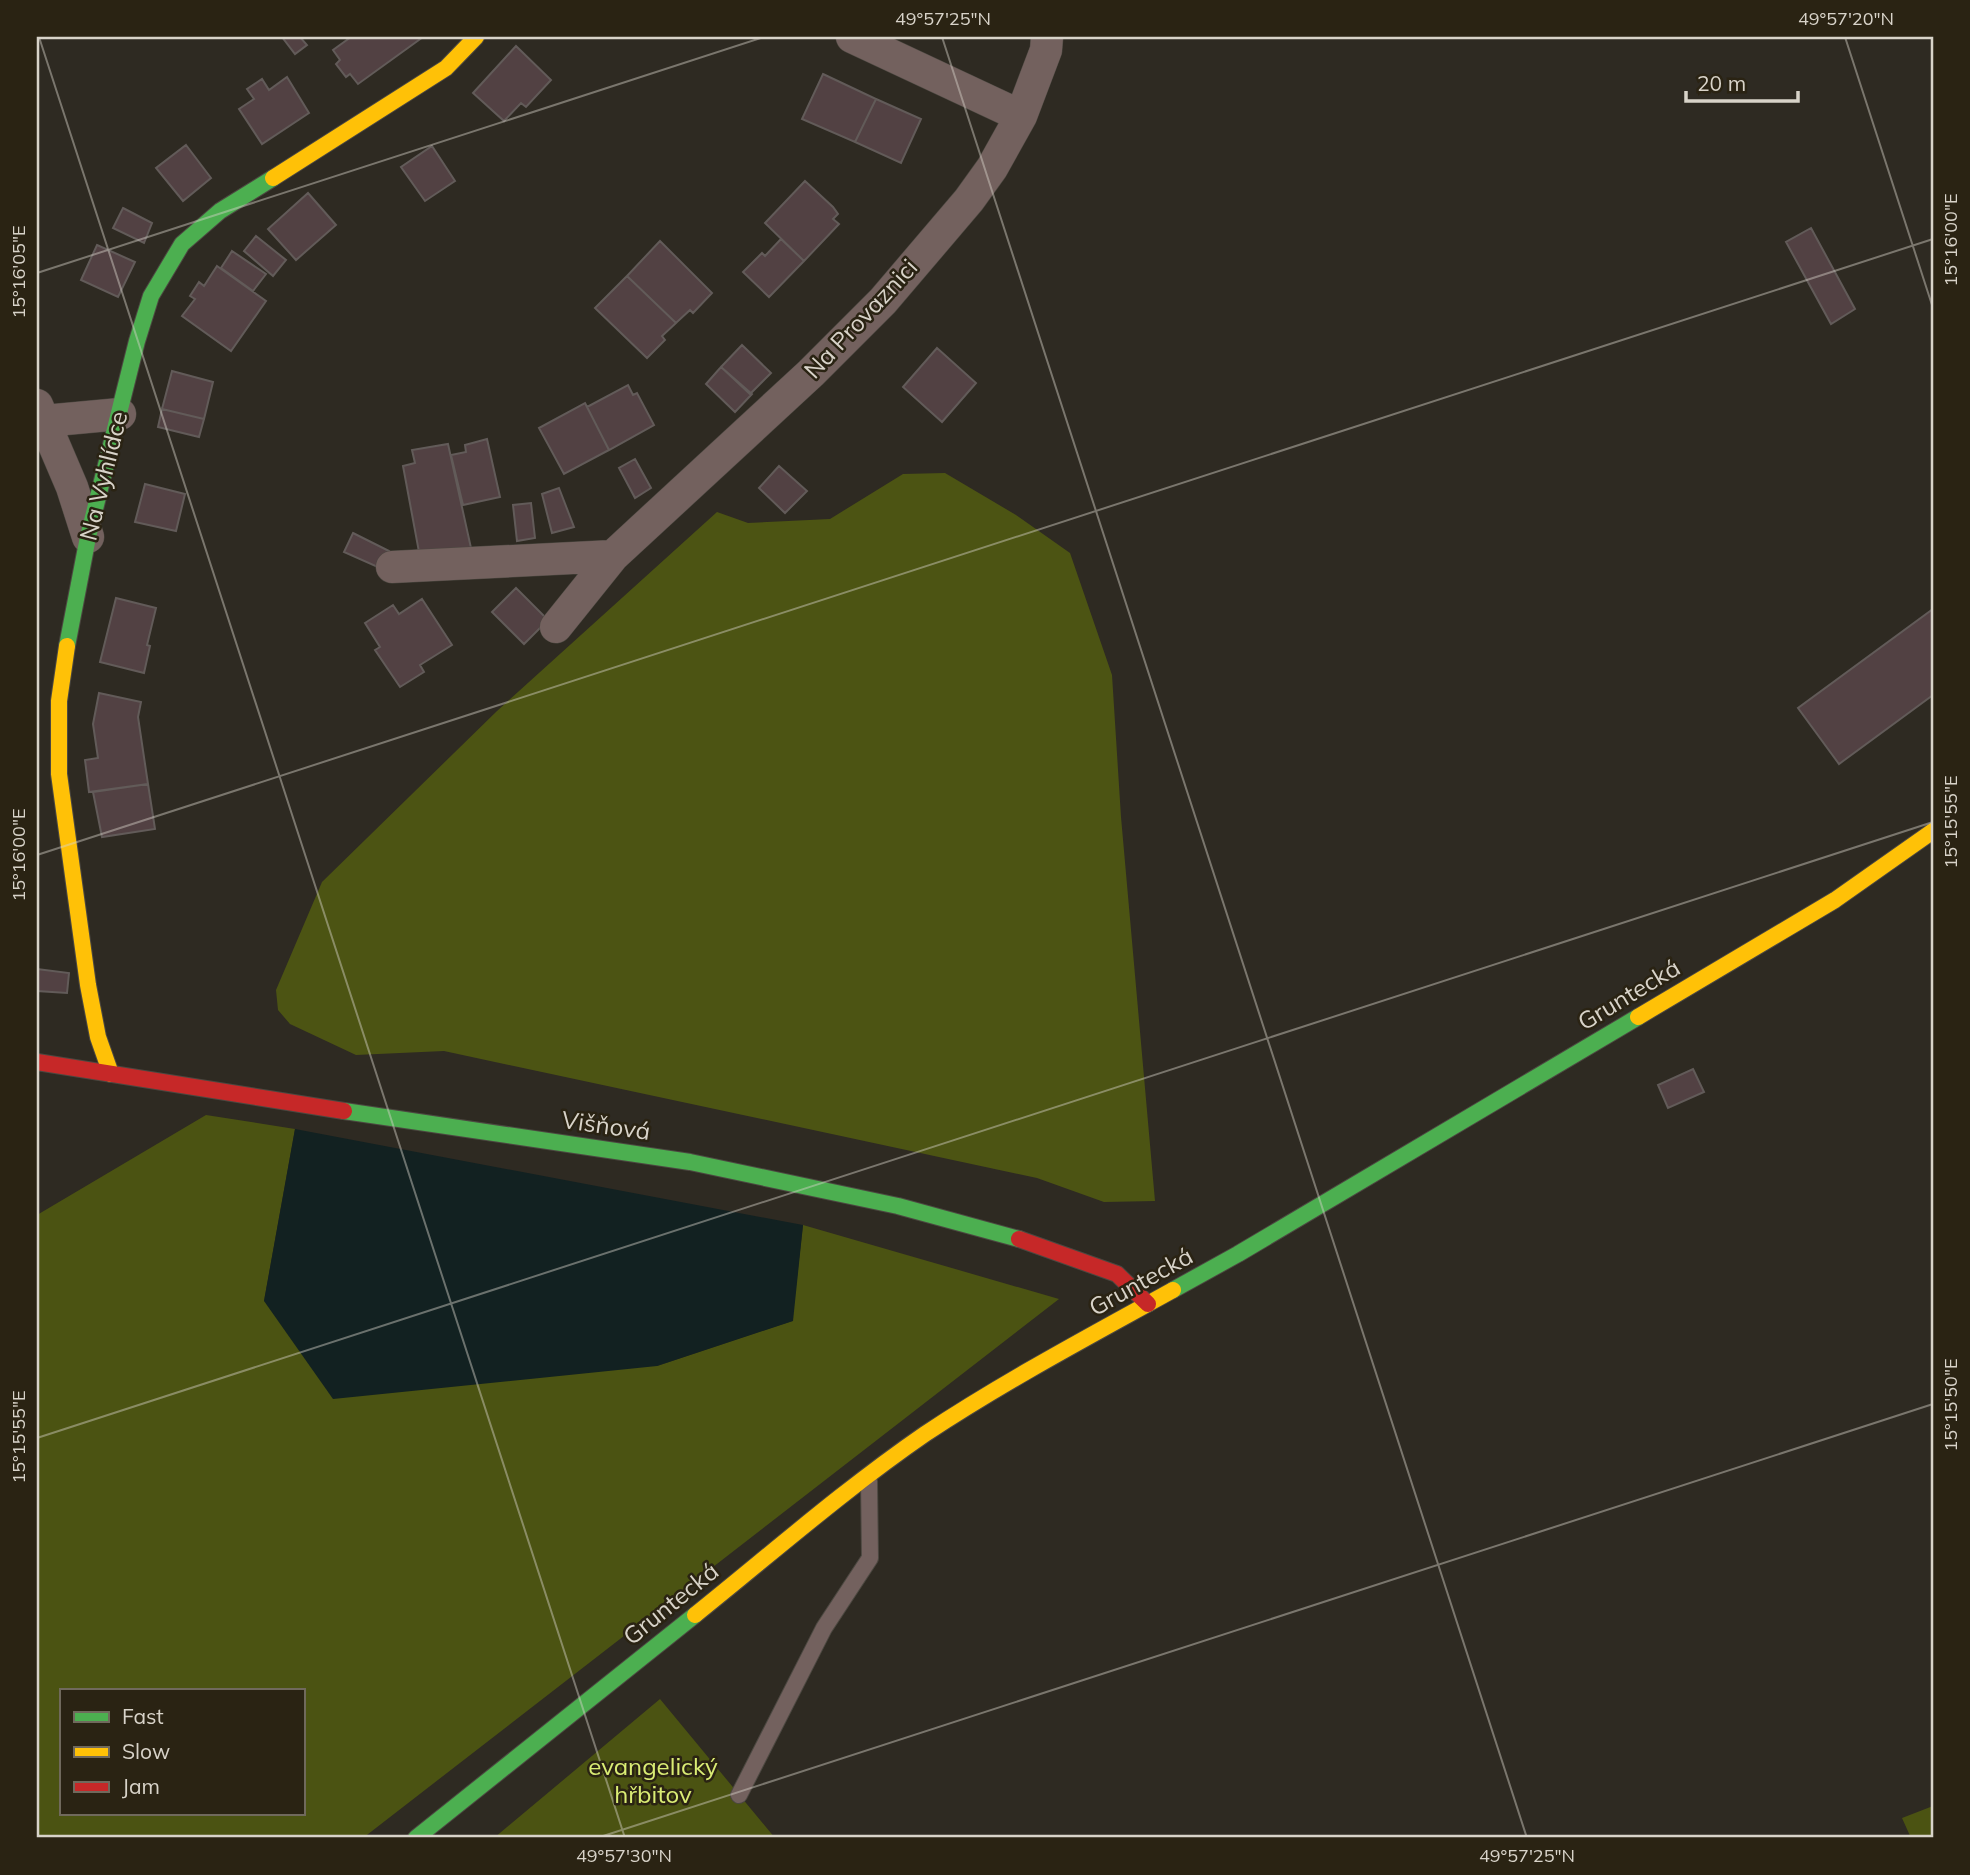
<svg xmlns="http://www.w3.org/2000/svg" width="1970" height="1875" font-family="Mulish,sans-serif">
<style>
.green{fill:#4b5312;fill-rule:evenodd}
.forest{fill:#4c5413}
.water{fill:#122121}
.building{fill:#524143;stroke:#625b59;stroke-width:2}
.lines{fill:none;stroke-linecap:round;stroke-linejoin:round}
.lane-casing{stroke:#4c4841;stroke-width:18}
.street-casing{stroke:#4c4841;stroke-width:33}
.fast-casing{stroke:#4c4841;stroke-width:18}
.slow-casing{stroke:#4c4841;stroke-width:18}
.jam-casing{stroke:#4c4841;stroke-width:18}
.lane{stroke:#73615e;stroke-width:16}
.street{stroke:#73615e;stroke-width:32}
.fast{stroke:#4caf50;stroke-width:16}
.slow{stroke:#ffc107;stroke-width:16}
.jam{stroke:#c62828;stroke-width:16}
.ticks{fill:none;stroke:#d8d3c9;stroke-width:2;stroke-opacity:0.45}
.labels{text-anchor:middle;stroke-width:5;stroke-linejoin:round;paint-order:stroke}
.street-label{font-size:24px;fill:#d8d3c9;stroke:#2a2313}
.park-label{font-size:24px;fill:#daec74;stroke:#2a2313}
.neatline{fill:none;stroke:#d8d3c9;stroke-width:2.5}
.ticks-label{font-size:18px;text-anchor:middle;fill:#d8d3c9}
</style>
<rect width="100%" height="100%" fill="#2e2a22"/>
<path class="green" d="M206,1115L295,1129L264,1301L657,1366L792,1321L803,1225L1059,1299L363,1838H37V1215ZM61,1691H303V1814H61Z
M660,1699L775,1838H494Z
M1933,1806V1838H1911L1902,1818Z"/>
<path class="forest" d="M945,473L1016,515L1070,553L1112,675L1121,817L1155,1201L1104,1202L1037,1178L444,1051L356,1055L290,1024L278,1010L276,990L322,882L497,711L717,512L748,523L830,519L903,474Z"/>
<path class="water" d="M295,1129L803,1225L793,1321L657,1366L333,1399L264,1301Z"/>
<path class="building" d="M282,37H300L307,45L295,54Z
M351,37H423L358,84L350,74L346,77L336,64L340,60L333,50Z
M516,46L551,80L526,107L521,103L504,121L473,93Z
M823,74L876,99L855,142L802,119Z
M287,77L309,113L262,144L239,109L254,99L247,89L262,79L269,90Z
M876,99L921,119L901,163L855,142Z
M186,145L211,178L183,201L156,168Z
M432,146L455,181L425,201L401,167Z
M805,181L833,207L838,214L833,219L839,224L804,261L765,223Z
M308,193L336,225L296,260L268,229Z
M123,208L152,223L144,243L113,228Z
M1811,228L1855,309L1831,324L1786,242Z
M256,236L286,260L273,276L244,251Z
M781,239L804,261L769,297L743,272L762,253L765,256Z
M660,241L712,293L693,313L690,310L676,323L627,276Z
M97,245L135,262L118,297L81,280Z
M232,251L266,274L253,291L221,268Z
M217,266L266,301L231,351L182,316L195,299L190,296L199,282L204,286Z
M627,276L676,323L662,336L665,340L647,358L595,308Z
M742,345L771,373L750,394L721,367Z
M937,348L976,383L942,422L903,387Z
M721,367L752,394L735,412L706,384Z
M172,371L213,382L204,419L162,409Z
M628,385L633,395L637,393L654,425L609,450L587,407Z
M585,403L609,450L564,474L539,428Z
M162,409L204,419L199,437L158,427Z
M487,439L500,497L463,505L451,455L466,452L465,445Z
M448,444L471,548L419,552L403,466L415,463L412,450Z
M635,459L651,488L635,498L619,468Z
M779,466L807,491L785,513L759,488Z
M145,484L185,494L176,531L135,522Z
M559,488L574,527L552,533L542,494Z
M531,503L535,538L517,541L513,505Z
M353,533L389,551L380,568L344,552Z
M516,588L548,620L524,644L492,612Z
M116,598L156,608L147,645L150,646L144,673L100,662Z
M422,599L452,645L420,665L424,672L400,687L375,650L380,647L365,623L393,605L399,614Z
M1933,609V695L1839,764L1798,708Z
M99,693L141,702L138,717L148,784L89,792L85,760L98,758L93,724Z
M148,784L155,829L102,837L93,792Z
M37,969L69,973L67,993L37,991Z
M1693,1069L1704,1092L1668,1108L1658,1085Z"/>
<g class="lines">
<g class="lane-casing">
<path id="lane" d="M739,1795L824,1628L870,1558L869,1481"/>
</g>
<g class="street-casing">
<path id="street" d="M852,37L1021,116
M37,405L72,487L88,537
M44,421L120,414
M392,567L613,556
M556,627L613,556L811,373L883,301L969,200L992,168L1021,116L1046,50L1047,37"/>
</g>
<g class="fast-casing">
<path id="fast" d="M67,646L88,537L137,341L151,296L182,244L220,211L273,178
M344,1111L690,1162L898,1206L1019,1239
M1173,1290L1238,1254L1638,1017
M416,1838L695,1615"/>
</g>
<g class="slow-casing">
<path id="slow" d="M273,178L446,68L476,37
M67,646L59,701V774L88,985L98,1037L111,1074
M1638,1017L1835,900L1933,831
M695,1615C771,1554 845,1489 925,1434C1005,1381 1090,1336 1173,1290"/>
</g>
<g class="jam-casing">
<path id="jam" d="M37,1062L344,1111
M1019,1239L1117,1274L1148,1304"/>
</g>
<use href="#lane" class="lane"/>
<use href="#street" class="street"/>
<use href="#fast" class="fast"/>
<use href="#slow" class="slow"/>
<use href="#jam" class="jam"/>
</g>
<path class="ticks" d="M39,37L625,1838M942,37L1527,1838M1845,37L1933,308M37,273L764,37M37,855L1933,239M37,1438L1933,822M597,1838L1933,1404"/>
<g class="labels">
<g class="street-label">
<text transform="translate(861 319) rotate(-47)" y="8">Na Provaznici</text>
<text transform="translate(104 476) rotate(-76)" y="8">Na Vyhlídce</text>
<text transform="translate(1629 995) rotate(-31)" y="8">Gruntecká</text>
<text transform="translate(606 1126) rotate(8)" y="8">Višňová</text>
<text transform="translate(1141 1282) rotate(-29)" y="8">Gruntecká</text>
<text transform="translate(671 1604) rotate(-39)" y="8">Gruntecká</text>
</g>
<g class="park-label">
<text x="653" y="1775">evangelický<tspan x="653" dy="28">hřbitov</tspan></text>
</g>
</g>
<rect width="1970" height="1875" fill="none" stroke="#2a2313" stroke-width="77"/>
<rect x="60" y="1689" width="245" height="126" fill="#2a2313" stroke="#70695c" stroke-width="2"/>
<rect x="74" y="1712" width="35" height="10" fill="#4caf50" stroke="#70695c" stroke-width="2"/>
<text x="122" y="1724" font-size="21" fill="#d8d3c9">Fast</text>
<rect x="74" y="1747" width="35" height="10" fill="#ffc107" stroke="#70695c" stroke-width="2"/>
<text x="122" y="1759" font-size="21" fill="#d8d3c9">Slow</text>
<rect x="74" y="1782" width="35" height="10" fill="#c62828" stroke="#70695c" stroke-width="2"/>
<text x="122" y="1794" font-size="21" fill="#d8d3c9">Jam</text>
<path d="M1686 91v10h112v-10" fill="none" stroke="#d8d3c9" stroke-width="3.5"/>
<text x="1697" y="91" font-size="21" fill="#d8d3c9" stroke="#2a2313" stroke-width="5" paint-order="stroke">20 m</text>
<rect x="38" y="38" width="1894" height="1798" class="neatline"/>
<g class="ticks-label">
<text x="943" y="25">49°57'25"N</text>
<text x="1846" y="25">49°57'20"N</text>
<text transform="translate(1951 240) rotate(-90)" y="6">15°16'00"E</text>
<text transform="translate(19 272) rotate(-90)" y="6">15°16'05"E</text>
<text transform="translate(1951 822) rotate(-90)" y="6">15°15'55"E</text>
<text transform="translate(19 855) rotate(-90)" y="6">15°16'00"E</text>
<text transform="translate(1951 1405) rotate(-90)" y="6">15°15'50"E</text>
<text transform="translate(19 1437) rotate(-90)" y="6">15°15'55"E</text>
<text x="624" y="1862">49°57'30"N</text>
<text x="1527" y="1862">49°57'25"N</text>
</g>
</svg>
